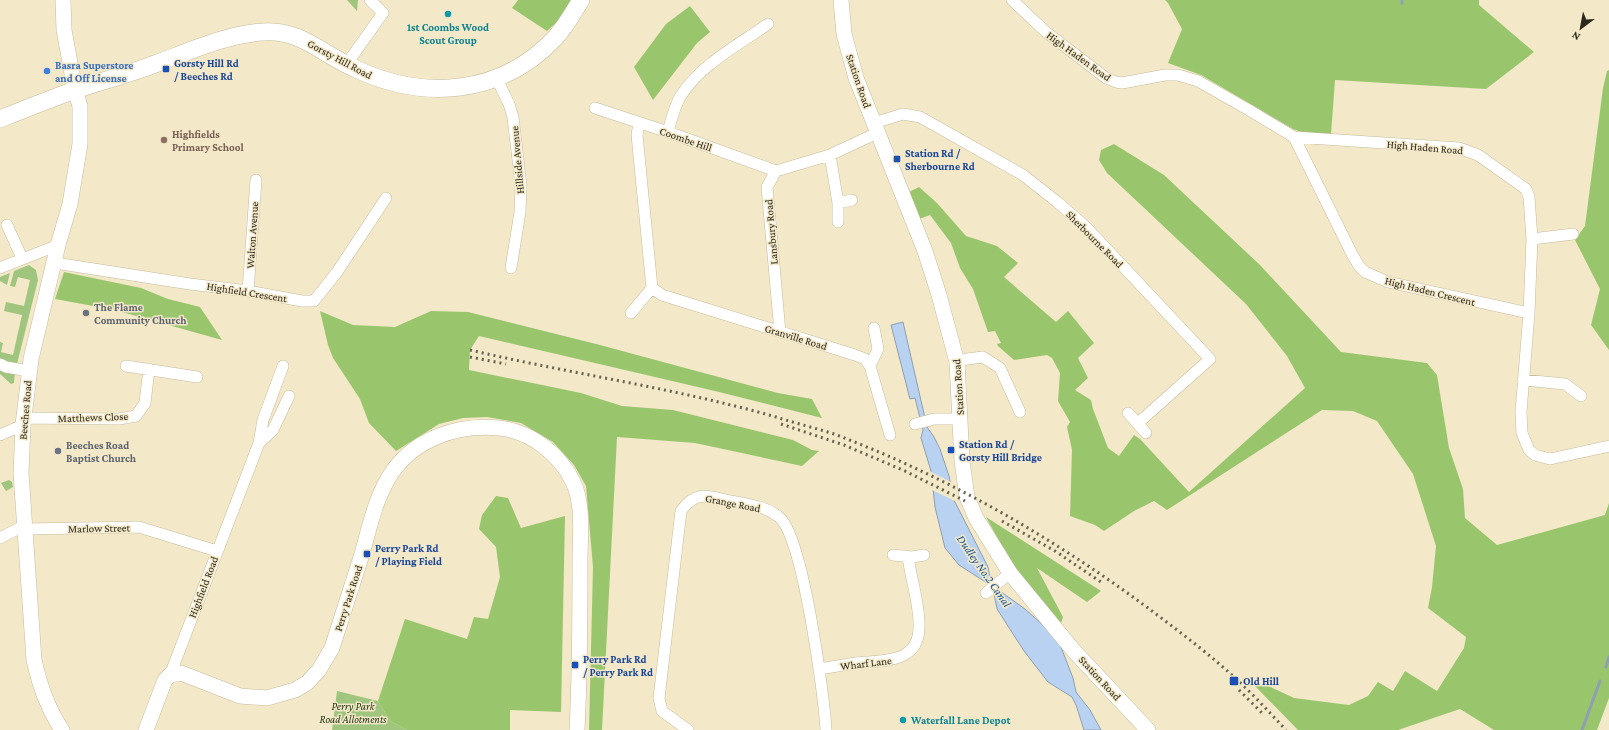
<svg xmlns="http://www.w3.org/2000/svg" width="1609" height="730" font-family="'Crimson Pro',serif">
<style>
.green{fill:#a0c57e}
.forest{fill:#99c66d}
.water{fill:#b9d2f1;stroke:#8f9fb1}
.pier{fill:#f3e8c8}
.lines{fill:none;stroke-linecap:round;stroke-linejoin:round}
.stream{stroke:#8f9fb1;stroke-width:3}
.street-casing{stroke:#c5bb9c;stroke-width:12}
.secondary-casing{stroke:#c5bb9c;stroke-width:16}
.primary-casing{stroke:#c5bb9c;stroke-width:18}
.street{stroke:#fff;stroke-width:11}
.secondary{stroke:#fff;stroke-width:15}
.primary{stroke:#fff;stroke-width:17}
.rail{stroke:#67614f;stroke-width:3;stroke-dasharray:2 4;stroke-linecap:butt}
.culture-dot{fill:#0f9aa8;stroke:#f3e8c8;stroke-width:1.5}
.transit-dot{fill:#1a4fb4;stroke:#f3e8c8;stroke-width:1.5}
.shop-dot{fill:#3f7fe0;stroke:#f3e8c8;stroke-width:1.5}
.education-dot{fill:#8d6e63;stroke:#f3e8c8;stroke-width:1.5}
.worship-dot{fill:#6b7280;stroke:#f3e8c8;stroke-width:1.5}
.labels{text-anchor:middle;stroke-width:3;stroke-linejoin:round;paint-order:stroke}
.culture-label{font-size:11px;font-weight:bold;fill:#0d838f;stroke:#f3e8c8}
.street-label{font-size:11px;fill:#2c281c;stroke:#f3e8c8}
.transit-label{font-size:11px;font-weight:bold;fill:#164399;stroke:#f3e8c8;text-anchor:start}
.shop-label{font-size:11px;font-weight:bold;fill:#366cbe;stroke:#f3e8c8;text-anchor:start}
.education-label{font-size:11px;font-weight:bold;fill:#785e54;stroke:#f3e8c8;text-anchor:start}
.worship-label{font-size:11px;font-weight:bold;fill:#5b616d;stroke:#f3e8c8;text-anchor:start}
.park-label{font-size:11px;font-style:italic;fill:#263713;stroke:#f3e8c8}
.water-label{font-size:12px;font-style:italic;fill:#115395;stroke:#f3e8c8}
</style>
<rect width="100%" height="100%" fill="#f3e8c8"/>
<path class="green" d="M347,0H358L357,11Z
M29,265L36,270L38,280L17,364L0,361V342L3,343L1,352L13,355L22,315L4,311L6,302L24,306L30,280L18,277L15,287L10,286L14,271Z
M10,273L7,285L0,281V277Z
M0,369L15,372L14,383L11,384L0,374Z
M9,480L12,482L13,487L6,491L1,483Z
M337,691L378,701L390,721L407,730H332Z"/>
<path class="forest" d="M518,0H571L558,21L547,31L512,8Z
M1165,0H1479V5L1534,52L1486,89L1335,80L1331,134L1304,133L1293,129L1201,75L1168,63L1182,29L1168,3Z
M690,6L710,32L697,43L653,100L634,67L666,24Z
M1609,70V350L1591,325L1600,289L1575,240L1585,226L1603,88L1607,71Z
M1114,144L1164,175L1260,265L1341,352L1427,363L1437,375L1449,448L1463,489L1465,518L1497,545L1605,515L1609,503V698L1597,730H1494L1460,709L1398,730H1298L1255,686L1266,685L1294,698L1349,705L1368,696L1378,682L1393,691L1405,671L1437,691L1464,648L1466,637L1428,608L1432,587L1436,546L1413,474L1377,421L1353,411L1322,410L1167,510L1154,501L1134,511L1104,531L1095,525L1070,516L1072,450L1067,427L1070,422L1058,401L1060,373L1052,358L1047,355L1014,360L998,346L997,344L1001,343L995,331L988,332L973,289L960,268L951,243L930,215L919,219L907,193L919,187L937,203L966,236L997,246L1018,263L1004,277L1056,322L1068,311L1094,343L1078,358L1088,378L1075,390L1091,400L1093,409L1108,448L1119,456L1134,435L1140,439L1189,492L1305,388L1287,356L1246,304L1107,173L1099,160L1101,150Z
M64,272L141,288L168,299L200,307L222,340L115,310L55,299Z
M320,311L353,325L395,327L431,311L468,312L600,345L778,393L812,399L822,418L715,391L479,336L470,350L469,370L581,393L622,406L673,410L793,440L812,450L819,451L802,466L695,443L617,437L602,730H589L593,567L586,486L574,465L553,442L521,423L487,417L463,418L439,424L396,451L369,423L360,399L333,358L328,345Z
M496,496L508,498L521,528L565,516L561,712L510,710V730H407L390,721L378,701L405,619L467,639L474,617L488,619L500,577L496,547L479,529L482,515Z
M986,517L1101,591L1087,602L1037,568L1063,617L1061,623L1030,592L1019,577Z"/>
<path class="water" d="M903,322L927,427L934,437L940,449L949,476L954,500L988,567L990,578L997,589L1025,609L1045,627L1059,642L1073,678L1076,692L1090,710L1101,730H1084L1076,705L1072,697L1048,682L1024,651L997,609L994,594L987,583L959,565L945,548L935,507L931,471L921,438L923,430L915,398L910,399L891,325Z"/>
<path class="pier" d="M929,471L953,483L956,499L959,503L932,490Z"/>
<g class="lines">
<path class="stream" d="M1402,0V3
M1606,667L1609,657
M1582,730L1600,681"/>
<g class="street-casing">
<path id="street" d="M1012,0L1046,32L1106,78L1116,82L1122,83L1165,75H1178L1198,81L1249,110L1294,137L1459,148L1478,155L1526,189L1529,197L1532,239L1529,313L1521,412L1522,433L1529,450L1535,455L1550,459L1609,446
M346,65L383,13L370,0
M497,79L509,104L513,117L521,186L520,212L511,268
M595,108L668,132L776,171
M639,123L637,135L652,288L662,295L855,355L865,359L870,366L890,435
M874,123L903,114L920,117L1023,175L1056,201L1086,227L1210,359L1138,423
M668,132C671,120 674,108 680,97C701,64 737,46 768,24
M1294,137L1352,254L1359,266L1365,272L1388,282L1529,313
M830,155L838,203V222
M838,203L852,200
M7,225L22,258
M1532,239L1573,234
M55,263L190,284L248,291L302,301H314L337,272L386,198
M0,268L58,245
M248,291L256,180
M631,313L652,288
M780,332L767,187L776,171L830,155L877,133
M957,362L967,359L983,357L1000,368L1020,412
M0,364L6,367L29,371
M126,366L197,377
M870,366L878,349L874,328
M1523,380L1565,384L1581,396
M1128,413L1146,433
M24,418L119,419L136,416L145,403L149,369
M915,424L934,419H960
M0,435L23,425
M259,443L273,430L289,396
M26,529L139,527L217,551
M0,538L25,525
M893,555L912,557L924,555
M986,593L1010,573
M819,669C831,667 843,665 856,663C882,660 919,664 919,627C920,606 911,579 908,557
M170,675L259,443L263,420L283,366
M688,730L662,711L659,698L681,511C694,492 706,495 726,500C744,504 766,505 780,518C803,539 824,694 826,730"/>
</g>
<g class="secondary-casing">
<path id="secondary" d="M841,0L844,34L856,78L925,251L939,295L957,362L962,461L967,497L976,518L1010,573L1074,651L1148,730
M62,730C47,707 40,686 34,660L21,473L23,425L31,359L58,245L70,204L80,144V106L75,90L64,30L63,0
M146,730L165,680L170,675L181,673L240,696L267,698L295,690L307,683L319,670L332,648C342,617 352,586 362,554C369,529 375,500 389,477C412,439 457,424 499,428C530,431 560,454 573,482C584,505 580,535 580,560C580,617 580,673 577,730"/>
</g>
<g class="primary-casing">
<path id="primary" d="M0,119C25,109 50,99 75,90C102,81 129,74 155,64C188,52 227,34 263,32C300,29 322,54 354,68C423,101 501,96 556,37C566,26 573,13 581,0"/>
</g>
<use href="#street" class="street"/>
<use href="#secondary" class="secondary"/>
<use href="#primary" class="primary"/>
<path class="rail" d="M470,350C572,374 675,388 776,417C795,423 815,428 834,434C946,476 1052,537 1148,608C1177,630 1207,652 1234,677C1253,694 1269,712 1286,730
M470,357L506,364
M781,424L844,445L905,471L965,501
M1002,521L1055,551L1104,584
M1239,690L1262,713"/>
</g>
<g class="culture-dot">
<circle cx="448" cy="14" r="4"/>
<circle cx="903" cy="720" r="4"/>
</g>
<g class="transit-dot">
<rect x="162" y="65" width="8" height="8" rx="2"/>
<rect x="893" y="155" width="8" height="8" rx="2"/>
<rect x="947" y="446" width="8" height="8" rx="2"/>
<rect x="363" y="550" width="8" height="8" rx="2"/>
<rect x="571" y="661" width="8" height="8" rx="2"/>
<rect x="1229" y="676" width="10" height="10" rx="2"/>
</g>
<circle class="shop-dot" cx="47" cy="71" r="4"/>
<circle class="education-dot" cx="164" cy="140" r="4"/>
<g class="worship-dot">
<circle cx="86" cy="313" r="4"/>
<circle cx="58" cy="451" r="4"/>
</g>
<g class="labels">
<g class="culture-label">
<text x="448" y="31">1st Coombs Wood<tspan x="448" dy="13">Scout Group</tspan></text>
<text x="911" y="724" text-anchor="start">Waterfall Lane Depot</text>
</g>
<g class="street-label">
<text transform="translate(1079 56) rotate(36)" y="4">High Haden Road</text>
<text transform="translate(340 59) rotate(28)" y="4">Gorsty Hill Road</text>
<text transform="translate(859 81) rotate(71)" y="4">Station Road</text>
<text transform="translate(686 139) rotate(19)" y="4">Coombe Hill</text>
<text transform="translate(1425 147) rotate(5)" y="4">High Haden Road</text>
<text transform="translate(517 160) rotate(-95)" y="4">Hillside Avenue</text>
<text transform="translate(771 232) rotate(-95)" y="4">Lansbury Road</text>
<text transform="translate(252 235) rotate(-86)" y="4">Walton Avenue</text>
<text transform="translate(1095 239) rotate(45)" y="4">Sherbourne Road</text>
<text transform="translate(1430 291) rotate(14)" y="4">High Haden Crescent</text>
<text transform="translate(247 292) rotate(9)" y="4">Highfield Crescent</text>
<text transform="translate(796 337) rotate(17)" y="4">Granville Road</text>
<text transform="translate(958 387) rotate(-94)" y="4">Station Road</text>
<text transform="translate(25 410) rotate(-85)" y="4">Beeches Road</text>
<text transform="translate(93 417) rotate(-2)" y="4">Matthews Close</text>
<text transform="translate(733 503) rotate(11)" y="4">Grange Road</text>
<text transform="translate(99 528) rotate(-1)" y="4">Marlow Street</text>
<text transform="translate(203 587) rotate(-69)" y="4">Highfield Road</text>
<text transform="translate(348 598) rotate(-72)" y="4">Perry Park Road</text>
<text transform="translate(866 663) rotate(-7)" y="4">Wharf Lane</text>
<text transform="translate(1100 678) rotate(47)" y="4">Station Road</text>
</g>
<g class="transit-label">
<text x="174" y="67">Gorsty Hill Rd<tspan x="174" dy="13">/ Beeches Rd</tspan></text>
<text x="905" y="157">Station Rd /<tspan x="905" dy="13">Sherbourne Rd</tspan></text>
<text x="959" y="448">Station Rd /<tspan x="959" dy="13">Gorsty Hill Bridge</tspan></text>
<text x="375" y="552">Perry Park Rd<tspan x="375" dy="13">/ Playing Field</tspan></text>
<text x="583" y="663">Perry Park Rd<tspan x="583" dy="13">/ Perry Park Rd</tspan></text>
<text x="1243" y="685">Old Hill</text>
</g>
<g class="shop-label">
<text x="55" y="69">Basra Superstore<tspan x="55" dy="13">and Off License</tspan></text>
</g>
<g class="education-label">
<text x="172" y="138">Highfields<tspan x="172" dy="13">Primary School</tspan></text>
</g>
<g class="worship-label">
<text x="94" y="311">The Flame<tspan x="94" dy="13">Community Church</tspan></text>
<text x="66" y="449">Beeches Road<tspan x="66" dy="13">Baptist Church</tspan></text>
</g>
<g class="park-label">
<text x="353" y="710">Perry Park<tspan x="353" dy="13">Road Allotments</tspan></text>
</g>
<g class="water-label">
<text transform="translate(984 571) rotate(55)" y="4">Dudley No.2 Canal</text>
</g>
</g>
<g transform="translate(1581 28) rotate(212)" stroke="#f3e8c8" stroke-width="3" paint-order="stroke">
<path d="M0-3L7 15L0 10L-7 15Z" fill="#2c281c"/>
<text y="-6" font-size="11" font-weight="bold" text-anchor="middle" fill="#2c281c">N</text>
</g>
</svg>
